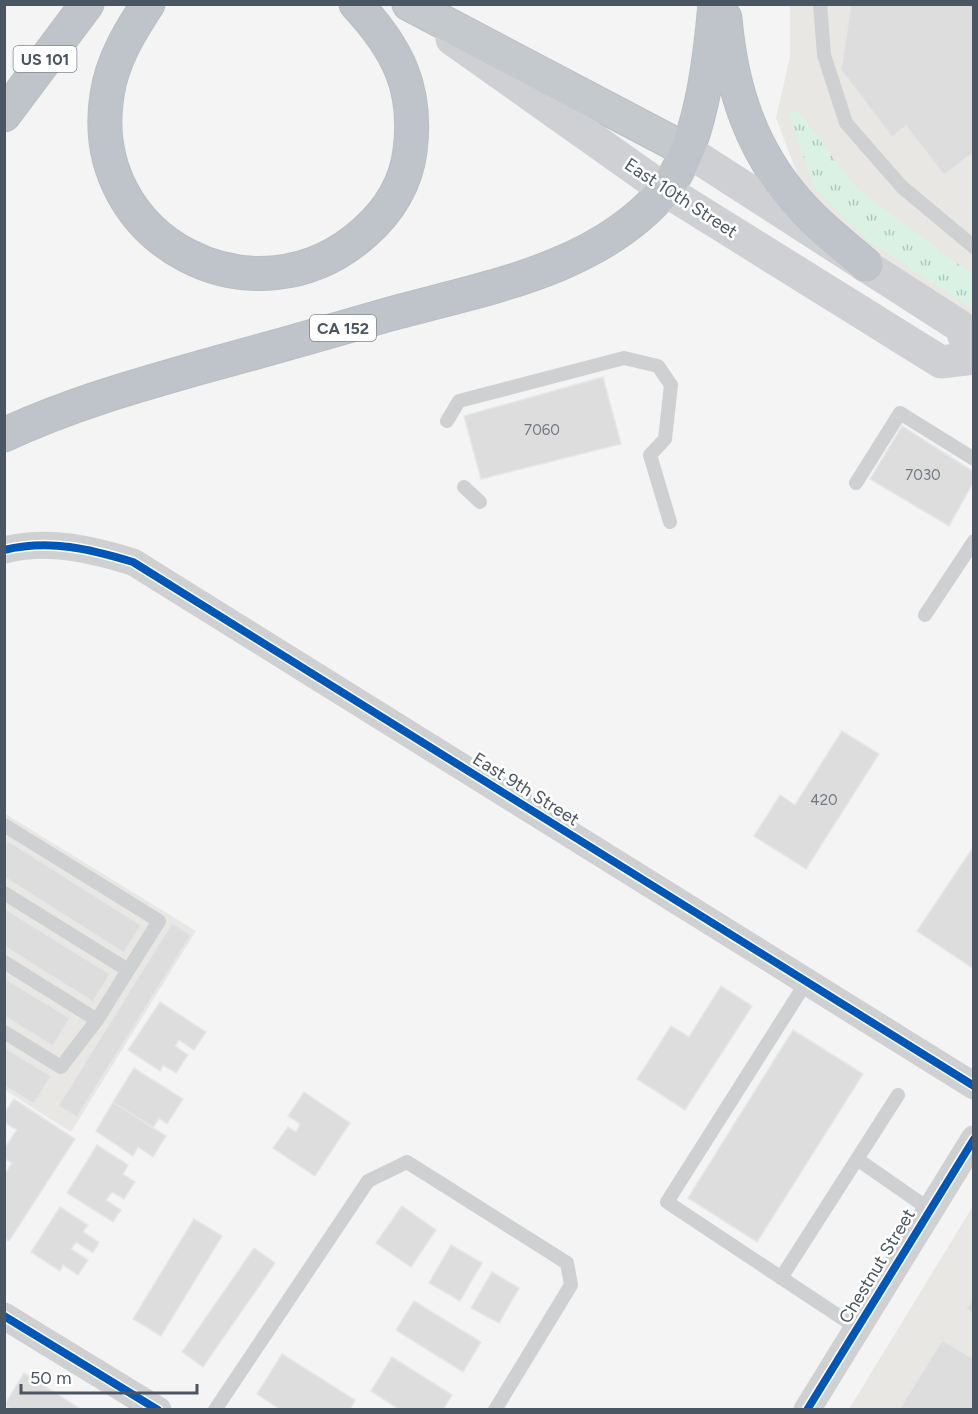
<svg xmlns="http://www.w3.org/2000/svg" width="978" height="1414" font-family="Figtree,sans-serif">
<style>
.commercial{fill:#e8e7e3}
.grass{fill:url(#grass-tufts)}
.building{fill:#ddddde;stroke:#e5e6e7;stroke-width:1.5}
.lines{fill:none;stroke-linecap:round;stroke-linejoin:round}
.trunk-casing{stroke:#b9bec3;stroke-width:35}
.motorway-casing{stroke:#b9bec3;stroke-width:35}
.service{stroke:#ced0d2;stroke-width:14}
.minor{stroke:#ced0d2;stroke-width:27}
.secondary{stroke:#ced0d4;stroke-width:33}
.trunk{stroke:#c4c9cd;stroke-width:33}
.motorway{stroke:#bec4c9;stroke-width:33}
.cycleway-casing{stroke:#fff;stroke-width:11}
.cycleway{stroke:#0057b8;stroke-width:8}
.labels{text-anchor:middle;stroke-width:5;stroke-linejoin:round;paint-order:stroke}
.number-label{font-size:15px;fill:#707881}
.shield{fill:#fff;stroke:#808990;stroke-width:1.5}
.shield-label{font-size:16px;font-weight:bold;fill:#4a5661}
.street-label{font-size:18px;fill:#4a5661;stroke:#fff}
</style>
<defs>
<pattern id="grass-tufts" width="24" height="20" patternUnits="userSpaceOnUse" patternTransform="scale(1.5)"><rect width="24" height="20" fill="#d9f2e3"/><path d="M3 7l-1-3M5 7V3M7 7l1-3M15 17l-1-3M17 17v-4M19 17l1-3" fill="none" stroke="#b2c7bb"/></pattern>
</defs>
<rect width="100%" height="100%" fill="#f4f4f4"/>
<path class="commercial" d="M790,5H973V329L805,194L776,118L790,57Z
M4,813L196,931L71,1132L5,1090Z
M973,1206V1409H849Z"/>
<path class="grass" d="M788,111H798L857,189L973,275V309L869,241L814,187Z"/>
<path class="building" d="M851,4H974V152L944,175L906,126L892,137L841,70Z
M603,377L621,444L481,479L464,416Z
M902,426L974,472V481L949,526L870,479Z
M842,731L879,754L806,869L754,836L780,795L795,805Z
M8,841L141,925L124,953L4,877V847Z
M974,846V969L917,931Z
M4,908L110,974L93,1002L4,946Z
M172,923L191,935L77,1117L58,1106Z
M4,978L70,1018L53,1046L4,1016Z
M721,986L752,1006L685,1110L637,1079L671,1026L689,1037Z
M160,1002L206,1032L194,1050L179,1040L175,1046L188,1055L176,1073L163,1065L160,1071L128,1050Z
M793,1030L863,1074L757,1242L688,1198Z
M4,1047L51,1076L34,1104L4,1086Z
M134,1068L183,1099L167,1124L159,1118L153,1128L113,1102Z
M304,1092L350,1123L315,1176L273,1148L288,1127L296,1132L300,1124L288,1116Z
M14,1099L75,1139L9,1241L4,1238V1175L12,1163L4,1158V1149L17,1130L4,1122V1113Z
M113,1102L166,1136L153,1157L138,1147L133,1156L96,1131Z
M97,1145L128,1165L123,1174L135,1182L124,1199L112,1192L106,1200L121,1210L113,1222L67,1193Z
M402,1206L436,1230L411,1267L376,1243Z
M60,1207L88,1225L83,1232L99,1242L93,1253L76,1242L71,1249L88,1260L78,1275L63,1265L60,1271L31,1252Z
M194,1219L222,1236L161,1336L133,1319Z
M451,1245L482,1263L460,1301L429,1283Z
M254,1248L275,1263L203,1367L182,1352Z
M492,1272L519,1288L499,1323L471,1308Z
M974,1297V1314L966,1309Z
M414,1301L481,1342L463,1372L396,1330Z
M942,1340L974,1359V1410H899Z
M282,1354L355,1400L350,1410H281L257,1394Z
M392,1357L452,1395L443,1410H400L371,1391Z
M24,1373L82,1410H12L6,1406L7,1401Z"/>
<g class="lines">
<g class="trunk-casing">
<path id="trunk" d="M409,4L686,150"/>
</g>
<g class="motorway-casing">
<path id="motorway" d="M148,4C129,33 112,61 107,95C84,242 257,330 365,232C389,211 406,183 410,151C418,89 398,49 356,4
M725,18C731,88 751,150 798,203C817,226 843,245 866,265
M4,115L87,4
M4,435C68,405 135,386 202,367C265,350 328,332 390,314C485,288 597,270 664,191C701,147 710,60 715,4"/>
</g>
<path class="service" d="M820,4L824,55L846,123L902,187L974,247
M447,421L459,401L624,358L658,366L671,385L665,439L650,455L670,522
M856,483L900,413L974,459
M464,487L480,502
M925,615L974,541
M4,825L159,921L97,1020L61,1067L4,1032
M4,893L128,970
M4,962L97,1020
M807,981L667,1202L857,1328
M857,1159L929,1209
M781,1278L898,1095
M215,1410L368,1181L407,1162L567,1263L571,1285L495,1410"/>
<path class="minor" d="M4,550C50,539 90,549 133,562L974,1086
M4,1316L158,1410
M807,1410L974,1139"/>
<path class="secondary" d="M452,39L665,190L941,362L974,358
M686,150L961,327L971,357"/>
<use href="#trunk" class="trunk"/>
<use href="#motorway" class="motorway"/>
<g class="cycleway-casing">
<path id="cycleway" d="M4,550C50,539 90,549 133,562L974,1086
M4,1316L158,1410
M807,1410L974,1139"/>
</g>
<use href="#cycleway" class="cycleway"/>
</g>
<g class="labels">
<g class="number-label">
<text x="542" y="435">7060</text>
<text x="923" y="480">7030</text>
<text x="824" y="805">420</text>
</g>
<g class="shield">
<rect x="13.5" y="46" width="63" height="26" rx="4.5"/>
<rect x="310" y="315" width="66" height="26" rx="4.5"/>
</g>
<g class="shield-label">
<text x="45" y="65">US 101</text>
<text x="343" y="334">CA 152</text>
</g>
<g class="street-label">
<text transform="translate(681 198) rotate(33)" y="6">East 10th Street</text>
<text transform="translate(526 789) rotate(32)" y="6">East 9th Street</text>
<text transform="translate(877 1266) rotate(-59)" y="6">Chestnut Street</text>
</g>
</g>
<rect width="978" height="1414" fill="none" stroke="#4a5661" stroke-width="12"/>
<path d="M21 1384v9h176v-9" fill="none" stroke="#4a5661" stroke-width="3"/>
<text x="30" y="1384" font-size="18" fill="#4a5661" stroke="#ffffff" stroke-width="4.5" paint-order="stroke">50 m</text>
</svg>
